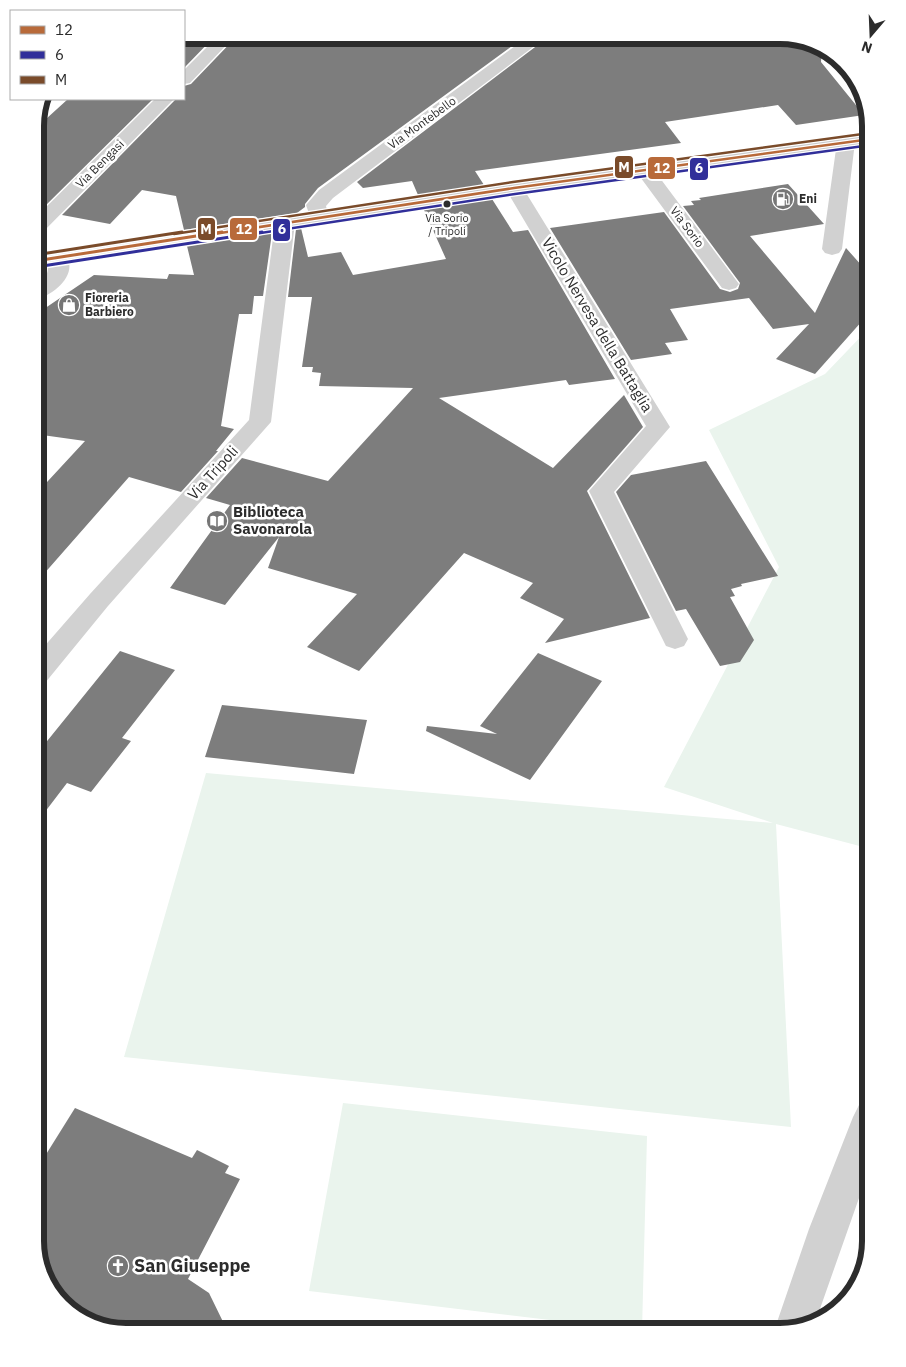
<svg xmlns="http://www.w3.org/2000/svg" width="906" height="1367" font-family="'IBM Plex Sans',sans-serif">
<style>
.green{fill:#eaf4ed}
.building{fill:#7d7d7d}
.lines{fill:none;stroke-linecap:round;stroke-linejoin:round}
.minor{fill:#d1d1d1;fill-rule:evenodd}
.secondary{fill:#cacaca;fill-rule:evenodd}
.bus-1-far1-casing{stroke:#fff;stroke-width:5}
.bus-1-casing{stroke:#fff;stroke-width:6}
.bus-2-far1-casing{stroke:#fff;stroke-width:5}
.bus-2-casing{stroke:#fff;stroke-width:6}
.bus-3-far1-casing{stroke:#fff;stroke-width:5}
.bus-3-casing{stroke:#fff;stroke-width:6}
.bus-1-far1{stroke:#b86a3a;stroke-width:2.5}
.bus-1{stroke:#b86a3a;stroke-width:3}
.bus-2-far1{stroke:#312f9a;stroke-width:2.5}
.bus-2{stroke:#312f9a;stroke-width:3}
.bus-3-far1{stroke:#7a4b2a;stroke-width:2.5}
.bus-3{stroke:#7a4b2a;stroke-width:3}
.bus-dot{fill:#2c2c2c;stroke:#fff;stroke-width:2}
.labels{text-anchor:middle;stroke-width:5;stroke-linejoin:round;paint-order:stroke}
.far-bus-label{font-size:11px;fill:#2c2c2c;stroke:#fff}
.far-street-label{font-size:12px;fill:#2c2c2c;stroke:#fff}
.far-poi-label{font-size:12px;font-weight:bold;fill:#2c2c2c;stroke:#fff;text-anchor:start}
.street-label{font-size:15px;fill:#2c2c2c;stroke:#fff}
.poi-label{font-size:15px;font-weight:bold;fill:#2c2c2c;stroke:#fff;text-anchor:start}
.near-poi-label{font-size:18px;font-weight:bold;fill:#2c2c2c;stroke:#fff;text-anchor:start}
.rim{fill:none;stroke:#2c2c2c;stroke-width:6}
.line-badge{stroke:#fff;stroke-width:2}
.badge-label{font-size:14px;text-anchor:middle;font-weight:bold;fill:#fff}
</style>
<rect width="100%" height="100%" fill="#fff"/>
<path class="green" d="M871,326V849L776,824L791,1127L124,1057L206,773L773,823L664,787L779,567L709,430L825,374Z
M343,1103L647,1136L642,1331L309,1291Z"/>
<path class="building" d="M184,35H216L184,68Z
M238,35H527L318,188L305,204V207L297,213L184,230L176,196L142,190L110,224L62,215L176,99H184V86L191,84Z
M551,35H786L822,47L821,62L864,115L796,125L778,105L665,122L681,143L475,171L484,185L418,195L412,181L363,188L357,182Z
M68,99H153L40,211L35,210V129Z
M788,184L824,224L750,236L815,313L846,248L871,276V311L815,374L776,359L809,324L773,329L749,298L670,309L688,340L665,343L672,354L631,360L550,228L664,212L720,289L730,292L738,289L740,283L683,206L694,205L691,201L701,200L699,198Z
M492,199L513,232L528,230L615,379L569,385L566,380L439,398L553,468L624,395L643,427L587,491L650,618L545,643L564,619L520,598L533,583L464,553L359,671L307,647L357,594L268,568L279,537L225,605L170,588L230,505L206,498L242,458L328,481L413,388L319,386L321,373L312,372L313,367H302L312,297H288L296,229L301,228L308,257L341,252L353,275L446,259L424,210Z
M272,233L263,296H254L252,314H239L221,426L234,429L216,451H218L181,492L129,477L35,584V495L85,441L35,434V315L94,275L167,279L169,274L194,275L187,246Z
M706,461L778,576L741,584L742,586L731,589L735,596L730,597L754,640L740,662L720,666L686,609L676,611L616,492L631,475Z
M120,651L175,670L122,738L131,741L91,792L67,783L35,825V756Z
M538,653L602,681L530,780L426,731L427,726L497,734L480,726Z
M222,705L367,720L354,774L205,757Z
M75,1108L192,1158L197,1150L229,1166L225,1173L240,1179L188,1279L209,1293L228,1332H120L80,1320L47,1286L35,1241V1172Z"/>
<g class="lines">
<path class="minor" d="M219,35H236L190,83L184,84V70Z
M530,35H549L333,198L326,206L329,218L326,222L319,224L312,222L306,205L319,190Z
M155,99H174L42,233L35,235V218Z
M846,137L852,138L855,142L842,249L839,253L832,255L825,253L822,249L837,142L840,138Z
M644,164L651,166L736,280L739,284L736,288L729,290L722,288L635,170L637,166Z
M514,182L521,184L523,188L670,427L614,492L688,639L684,646L675,649L666,646L589,491L646,426L505,188L507,184Z
M285,217L292,219L295,223L271,422L108,606L45,683L35,686V657L90,594L249,420L275,223L278,219Z
M58,251L65,253C80,274 54,295 35,300V285C58,270 41,266 51,253Z
M871,1100V1164L815,1323L776,1332L775,1328L809,1229L853,1117L859,1105Z"/>
<path class="secondary" d="M871,134V144L514,194L35,267V255L514,182Z"/>
<g class="bus-1-far1-casing">
<path id="bus-1-far1" d="M214,234L514,188L871,139"/>
</g>
<g class="bus-1-casing">
<path id="bus-1" d="M35,261L222,232"/>
</g>
<g class="bus-2-far1-casing">
<path id="bus-2-far1" d="M254,234L515,194L871,145"/>
</g>
<g class="bus-2-casing">
<path id="bus-2" d="M36,267L262,232"/>
</g>
<g class="bus-3-far1-casing">
<path id="bus-3-far1" d="M174,234L513,182L870,133"/>
</g>
<g class="bus-3-casing">
<path id="bus-3" d="M35,255L182,232"/>
</g>
<use href="#bus-1-far1" class="bus-1-far1"/>
<use href="#bus-1" class="bus-1"/>
<use href="#bus-2-far1" class="bus-2-far1"/>
<use href="#bus-2" class="bus-2"/>
<use href="#bus-3-far1" class="bus-3-far1"/>
<use href="#bus-3" class="bus-3"/>
</g>
<defs>
<g id="fuel-disc" transform="scale(1.125)"><circle r="9.5" fill="#767676" stroke="#fff"/><path d="M-5.5-6h7V0h2V4h1.3V-2.5L3-4.5l.8-.8L6-3V5H2.5V1h-1V6h-7ZM-4.2-4.7v3.2H.2V-4.7Z" fill="#fff"/></g>
<g id="shop-disc" transform="scale(1.125)"><circle r="9.5" fill="#767676" stroke="#fff"/><path d="M-5-2.5h2.3a2.7 3.5 0 0 1 5.4 0H5L5.5 6h-11ZM-1.5-2.5h3a1.5 2.3 0 0 0-3 0Z" fill="#fff"/></g>
<g id="library-disc" transform="scale(1.125)"><circle r="9.5" fill="#767676" stroke="#fff"/><path d="M-6-4Q-3-5.5-.7-3.5V5Q-3 3-6 4ZM6-4Q3-5.5 .7-3.5V5Q3 3 6 4Z" fill="#fff"/></g>
<g id="church-disc" transform="scale(1.125)"><circle r="9.5" fill="#767676" stroke="#fff"/><path d="M-1.2-6h2.4v3.5h3.3v2.4h-3.3V6h-2.4V-.1h-3.3v-2.4h3.3Z" fill="#fff"/></g>
</defs>
<g fill-rule="evenodd">
<use href="#fuel-disc" x="783" y="199"/>
<use href="#shop-disc" x="69" y="305"/>
<use href="#library-disc" x="217" y="521"/>
<use href="#church-disc" x="118" y="1266"/>
</g>
<circle class="bus-dot" cx="447" cy="204" r="4.5"/>
<g class="labels">
<g class="far-bus-label">
<text x="447" y="222">Via Sorio<tspan x="447" dy="13">/ Tripoli</tspan></text>
</g>
<g class="far-street-label">
<text transform="translate(422 123) rotate(-36)" y="4">Via Montebello</text>
<text transform="translate(100 164) rotate(-45)" y="4">Via Bengasi</text>
<text transform="translate(687 227) rotate(53)" y="4">Via Sorio</text>
</g>
<g class="far-poi-label">
<text x="799" y="203">Eni</text>
<text x="85" y="302">Fioreria<tspan x="85" dy="14">Barbiero</tspan></text>
</g>
<g class="street-label">
<text transform="translate(597 325) rotate(59)" y="5">Vicolo Nervesa della Battaglia</text>
<text transform="translate(213 473) rotate(-48)" y="5">Via Tripoli</text>
</g>
<g class="poi-label">
<text x="233" y="517">Biblioteca<tspan x="233" dy="17">Savonarola</tspan></text>
</g>
<g class="near-poi-label">
<text x="134" y="1272">San Giuseppe</text>
</g>
</g>
<path d="M0 0H906V1367H0ZM126 44H780A82 82 0 0 1 862 126V1241A82 82 0 0 1 780 1323H126A82 82 0 0 1 44 1241V126A82 82 0 0 1 126 44Z" fill="#fff" fill-rule="evenodd"/>
<path class="rim" d="M126 44H780A82 82 0 0 1 862 126V1241A82 82 0 0 1 780 1323H126A82 82 0 0 1 44 1241V126A82 82 0 0 1 126 44Z"/>
<g class="line-badge">
<rect x="614" y="155" width="20" height="24" rx="5" fill="#7a4b2a"/>
<rect x="647" y="156" width="29" height="24" rx="5" fill="#b86a3a"/>
<rect x="689" y="157" width="20" height="24" rx="5" fill="#312f9a"/>
<rect x="197" y="217" width="19" height="24" rx="5" fill="#7a4b2a"/>
<rect x="229" y="217" width="29" height="24" rx="5" fill="#b86a3a"/>
<rect x="272" y="218" width="19" height="24" rx="5" fill="#312f9a"/>
</g>
<g class="badge-label">
<text x="624" y="172">M</text>
<text x="662" y="173">12</text>
<text x="699" y="173">6</text>
<text x="206" y="234">M</text>
<text x="244" y="234">12</text>
<text x="282" y="234">6</text>
</g>
<rect x="10" y="10" width="175" height="90" fill="#ffffff" stroke="#ababab"/>
<rect x="20" y="26" width="25" height="8" fill="#b86a3a" stroke="#ababab"/>
<text x="55" y="35" font-size="15" fill="#2c2c2c">12</text>
<rect x="20" y="51" width="25" height="8" fill="#312f9a" stroke="#ababab"/>
<text x="55" y="60" font-size="15" fill="#2c2c2c">6</text>
<rect x="20" y="76" width="25" height="8" fill="#7a4b2a" stroke="#ababab"/>
<text x="55" y="85" font-size="15" fill="#2c2c2c">M</text>
<g transform="translate(871 35) rotate(199)" stroke="#ffffff" stroke-width="4" paint-order="stroke">
<path d="M0-4L9 19L0 12L-9 19Z" fill="#2c2c2c"/>
<text y="-8" font-size="14" font-weight="bold" text-anchor="middle" fill="#2c2c2c">N</text>
</g>
</svg>
